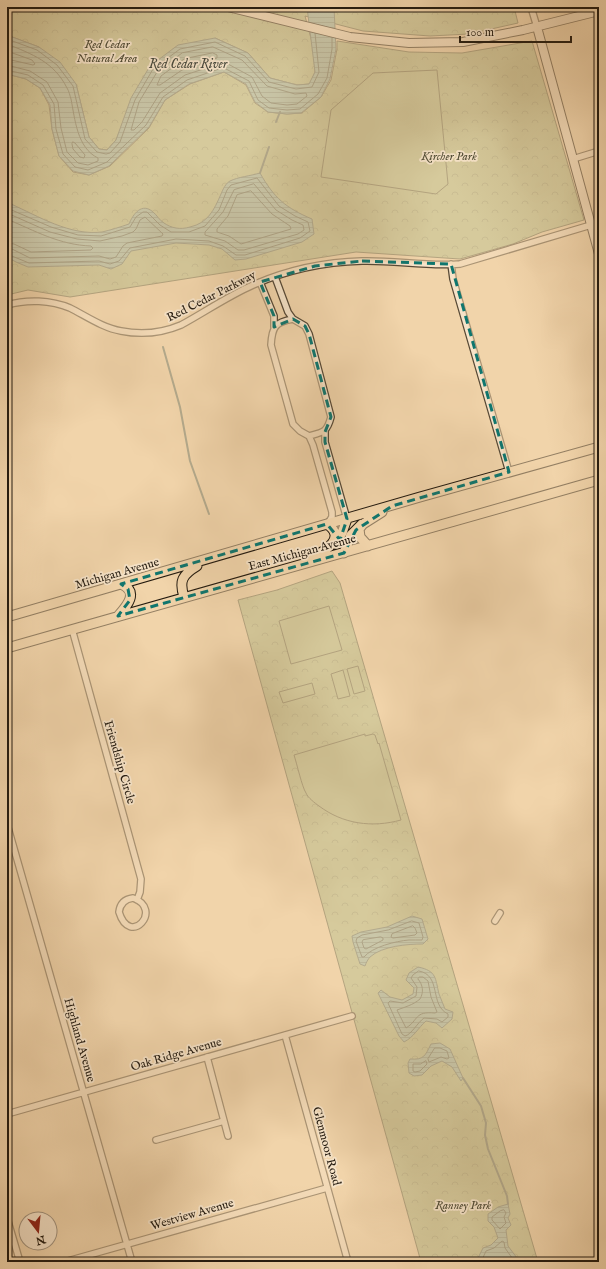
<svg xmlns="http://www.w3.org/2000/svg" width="606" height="1269" font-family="'IM FELL English',serif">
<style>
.park{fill:url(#park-crowns);stroke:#6c6c4e}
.pitch{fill:#b5be8c;stroke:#6c6c4e}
.water{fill:url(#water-rules);stroke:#6b796b}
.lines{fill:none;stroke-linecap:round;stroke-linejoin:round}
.shore{stroke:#606a5c;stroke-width:1}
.stream{stroke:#6b796b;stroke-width:2}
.street-casing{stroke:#574936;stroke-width:8}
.secondary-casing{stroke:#241b10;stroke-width:10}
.primary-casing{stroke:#241b10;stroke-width:11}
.street{stroke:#f6e3c8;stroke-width:5.5}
.secondary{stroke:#f6e3c8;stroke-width:8}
.primary{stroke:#f1d4aa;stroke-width:9}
.marked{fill:none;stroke:#0f766e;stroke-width:3;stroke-dasharray:8 5;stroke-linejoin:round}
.labels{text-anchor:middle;stroke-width:3.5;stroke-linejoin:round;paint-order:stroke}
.park-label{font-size:12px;font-style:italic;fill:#504c35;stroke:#f6e3c8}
.street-label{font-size:12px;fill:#241b10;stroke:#f6e3c8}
.water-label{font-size:13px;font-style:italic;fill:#484a3e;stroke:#f6e3c8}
</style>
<defs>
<pattern id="park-crowns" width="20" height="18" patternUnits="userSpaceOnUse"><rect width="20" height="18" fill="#b5be8c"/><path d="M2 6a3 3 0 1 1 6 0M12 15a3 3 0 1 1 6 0" fill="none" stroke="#9ca378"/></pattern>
<pattern id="water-rules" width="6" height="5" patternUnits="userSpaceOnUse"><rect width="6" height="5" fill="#9bb8a8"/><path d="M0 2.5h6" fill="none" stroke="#7e9587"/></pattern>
</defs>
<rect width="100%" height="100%" fill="#f1d4aa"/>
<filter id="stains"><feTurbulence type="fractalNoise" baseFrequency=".005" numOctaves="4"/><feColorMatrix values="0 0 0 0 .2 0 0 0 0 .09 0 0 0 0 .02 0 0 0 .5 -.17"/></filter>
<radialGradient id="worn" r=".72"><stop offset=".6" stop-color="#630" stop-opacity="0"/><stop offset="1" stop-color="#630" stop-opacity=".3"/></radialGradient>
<path class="park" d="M7,7H514L518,23L469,34L430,36L363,31L305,16L313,46L315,72L310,84L297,85L270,78L248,53L215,38L123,123L116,140L107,150L99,149L89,137L76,84L39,47L7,35Z
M337,41L409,52L462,53L532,41L584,220L542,232L513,244L460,259L356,252L70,297L28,290L7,295V74L26,79L40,88L49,105L52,129L59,156L73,172L89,175L110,166L149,128L165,100L190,84L224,72L246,85L255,103L268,112L287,114L302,113L321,97L331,80L337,49Z
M332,571L340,583L538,1262H421L238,600L277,590Z"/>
<path class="pitch" d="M437,70L448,184L436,194L321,177L331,110L373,73Z
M329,606L342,650L291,664L279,621Z
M358,666L365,691L354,694L347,669Z
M343,670L350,696L338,699L331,674Z
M312,683L315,694L283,703L279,692Z
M365,734V736L373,734L375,735L378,744L379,743L401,820C372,828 343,824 319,806C315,803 308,798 306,793C302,787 297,764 294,755Z"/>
<path class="water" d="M307,7H334L336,49L330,79L321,97L301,113L287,114L268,112L255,102L246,84L224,72L189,84L165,100L149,127L109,166L89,175L73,171L59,156L52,129L50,105L40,88L26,79L7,74V35L39,47L60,62L76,84L89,137L99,149L107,150L116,140L131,98L150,66L178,45L215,38L248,53L270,78L297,85L309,84L315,72Z
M260,173C274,198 286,208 312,219L314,234L302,242L246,259L235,260L222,249L209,245L176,243L131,251L122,264L111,269L99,265L28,267L16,262L7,257V204H11C38,216 70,236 102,232C111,230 120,227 129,224C133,214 142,202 153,212C157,215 159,220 164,223C171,228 180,230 190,227C208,223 214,210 221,194C223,189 226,183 230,181C238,177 250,176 260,173Z
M412,916L422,919L428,939L423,944C408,944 382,946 370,957C368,959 366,963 365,966L360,964L353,942L352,936L361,932L387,927Z
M418,967C437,971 435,978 439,994C441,999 443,1004 445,1009L453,1012L452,1019L442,1028L436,1023L426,1021C418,1028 414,1037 404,1042L399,1036L378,993L381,990L390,997L402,1000L413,994L414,988L406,980L409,973Z
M440,1043L450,1049L463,1078L461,1081L452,1067L442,1061L431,1066L422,1075L414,1076L409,1073L408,1063L410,1059C424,1060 425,1056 431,1044Z
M508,1204L510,1214L508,1218L511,1225L506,1230L508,1246L520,1262H476L483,1248L491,1245L498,1238L494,1227L488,1221V1214L498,1207Z"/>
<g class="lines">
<path class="shore" d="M7,39L37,50L57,65L73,86L85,139L97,152L106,154L110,153L120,142L135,100L153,69L180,49L215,42L245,56L269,82L296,89L312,87L319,72L315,33
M7,44C32,54 54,62 67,88C69,91 70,96 71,99C75,119 77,148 98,158V161L88,165L78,163L67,152L61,128L58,102L47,82L30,71L7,65
M213,47L242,60L267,86L295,94L306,93L307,96L297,104L287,105L271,103L262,96L252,77L228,64L222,63L185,75L160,93L142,122L134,130H131L139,102L157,72L182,53Z
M7,51L32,60L35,64L33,65L7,59
M213,53L217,55V58L182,70L160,85H157L161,76L184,59Z
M7,70L28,75L43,85L54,104L56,129L63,154L75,167L88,170L107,162L146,125L163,97L187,80L222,68L226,69L249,81L258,100L269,108L287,110L300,109L318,94L327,78L332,49V38
M73,142L75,143L85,155L84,158L80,157L73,149L72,144Z
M254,184L276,210L292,220L303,225L304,230L298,234L244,250H238L225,241L205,235V232L223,212L234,190Z
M251,191L272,214L290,226L291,229L241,244L229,236L217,232V229L228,216L237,195Z
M7,208L51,227L78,235L101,236L130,227L136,217L143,212H147L160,225L171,232H189L205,226L219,210L227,190L231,185L257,178L279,206L295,216L308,222L310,231L300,238L245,255H236L223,246L209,241L176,239L130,248L119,261L110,264L99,261L29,263L7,254
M7,213L50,232L77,239L100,241L122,236L133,232L136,229L140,220L145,217L163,234L162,236L127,243L123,246L116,257L110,259L99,256L30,258L12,249H7
M7,219C35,231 60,245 91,246L93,248L91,250L31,252L14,244L7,243
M412,921L419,923L423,937L422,940C418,940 413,940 409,940C396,941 372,947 364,957H362L356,941L357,938L362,935L388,930Z
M413,926L415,928L417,933L415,935L393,938L391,937L392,934Z
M381,937L383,938V940L366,949L364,948L362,942L363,940Z
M419,971C442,975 429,1005 448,1014V1017L442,1022L437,1019L424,1018C418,1022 411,1035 405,1036L402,1034L388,1003L390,1001L403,1003L416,996L417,987L411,978L413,975Z
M420,977H423L428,981L431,997L437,1012L435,1013C414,1011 419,1020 406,1028L397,1010C405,1007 413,1005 420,999C424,992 423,985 418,979Z
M435,1048H440L447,1051L449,1058L447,1059L441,1057L429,1062L428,1059Z
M426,1061L427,1064L420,1071L415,1072L413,1071V1064H420Z
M504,1210L506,1213L504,1217L506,1223L500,1229L492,1220V1217L500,1211Z
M481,1262L486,1251L494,1248L502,1241L504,1242L505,1248L515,1262"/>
<path class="stream" d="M276,122L280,112
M260,173L269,147
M163,347L180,407L190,461L209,514
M463,1078L481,1106L486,1123L485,1135L488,1149L507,1196L508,1204"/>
<g class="street-casing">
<path id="street" d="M531,7L537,27
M573,159L599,151
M451,264L453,279L509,472
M275,277L288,312L293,319
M260,282L274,316V327
M7,305C27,299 51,300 70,308C86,316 103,328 121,331C141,335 162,333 181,325C205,312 228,296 253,285C287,270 325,262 362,261C395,260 427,267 460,264L591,225
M293,319L305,326L309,334L331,417C327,432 324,432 309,436L300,431L293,424L271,345C272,327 275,322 293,319Z
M325,432V442L347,519
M309,436L313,445L332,512V517L328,523
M72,629L141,879L140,892L137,900
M7,824L132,1262
M133,898C164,909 130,948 119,912C120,904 125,899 133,898Z
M495,921L500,913
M285,1035L348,1262
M207,1057L228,1136
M7,1114L352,1016
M156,1140L224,1121
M7,1218L20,1262
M64,1262L327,1188"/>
</g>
<g class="secondary-casing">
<path id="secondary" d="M228,7L350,37L409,43L463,42L523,30L599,11
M537,27L599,254"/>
</g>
<g class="primary-casing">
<path id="primary" d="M334,544L342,533L347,519
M368,546L360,537L359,529L363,524L382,512
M344,553L351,535L362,524
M313,557C325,551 347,538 327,524
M184,597C179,581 182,575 197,566
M118,616C126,607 140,592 121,584
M7,617L420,497L599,447
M7,648L599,480"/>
</g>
<use href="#street" class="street"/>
<use href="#secondary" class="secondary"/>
<use href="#primary" class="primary"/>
</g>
<path d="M0 0H606V1269H0ZM362,261L451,264L509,472L392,506L356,530L344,553L118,616L130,600L128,589L121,584L327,524L340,540L347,519L325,442V432L331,417L309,334L305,326L293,319L274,327V316L260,282L315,266Z" fill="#f1d4aa" fill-opacity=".55" fill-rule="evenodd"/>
<path class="marked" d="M362,261L451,264L509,472L392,506L356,530L344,553L118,616L130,600L128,589L121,584L327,524L340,540L347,519L325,442V432L331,417L309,334L305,326L293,319L274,327V316L260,282L315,266Z"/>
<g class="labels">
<g class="park-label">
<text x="107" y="48">Red Cedar<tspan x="107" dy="14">Natural Area</tspan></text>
<text x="449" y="160">Kircher Park</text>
<text x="463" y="1209">Ranney Park</text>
</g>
<g class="street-label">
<text transform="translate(211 296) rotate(-27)" y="4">Red Cedar Parkway</text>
<text transform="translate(302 552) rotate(-15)" y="4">East Michigan Avenue</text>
<text transform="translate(117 573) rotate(-16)" y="4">Michigan Avenue</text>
<text transform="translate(120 762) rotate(74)" y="4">Friendship Circle</text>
<text transform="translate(80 1040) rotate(74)" y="4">Highland Avenue</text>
<text transform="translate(176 1054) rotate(-16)" y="4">Oak Ridge Avenue</text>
<text transform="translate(327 1146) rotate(75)" y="4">Glenmoor Road</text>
<text transform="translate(192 1214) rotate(-16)" y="4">Westview Avenue</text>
</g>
<g class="water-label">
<text x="188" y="68">Red Cedar River</text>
</g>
</g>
<rect width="606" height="1269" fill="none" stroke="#f1d4aa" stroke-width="24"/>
<rect x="8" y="8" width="590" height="1253" fill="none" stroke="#241b10" stroke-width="2"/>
<rect x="12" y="12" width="582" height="1245" fill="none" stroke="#241b10"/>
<g transform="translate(38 1231) rotate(164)"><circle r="19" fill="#f6e3c8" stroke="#a2937e"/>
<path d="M0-3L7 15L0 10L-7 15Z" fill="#8f2418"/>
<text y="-6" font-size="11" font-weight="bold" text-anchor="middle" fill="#241b10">N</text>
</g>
<path d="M460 36v6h111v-6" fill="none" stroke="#241b10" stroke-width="2"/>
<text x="466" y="36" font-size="12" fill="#241b10" stroke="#f6e3c8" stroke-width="3" paint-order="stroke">100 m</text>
<rect width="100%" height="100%" filter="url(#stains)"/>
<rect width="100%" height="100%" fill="url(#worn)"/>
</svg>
